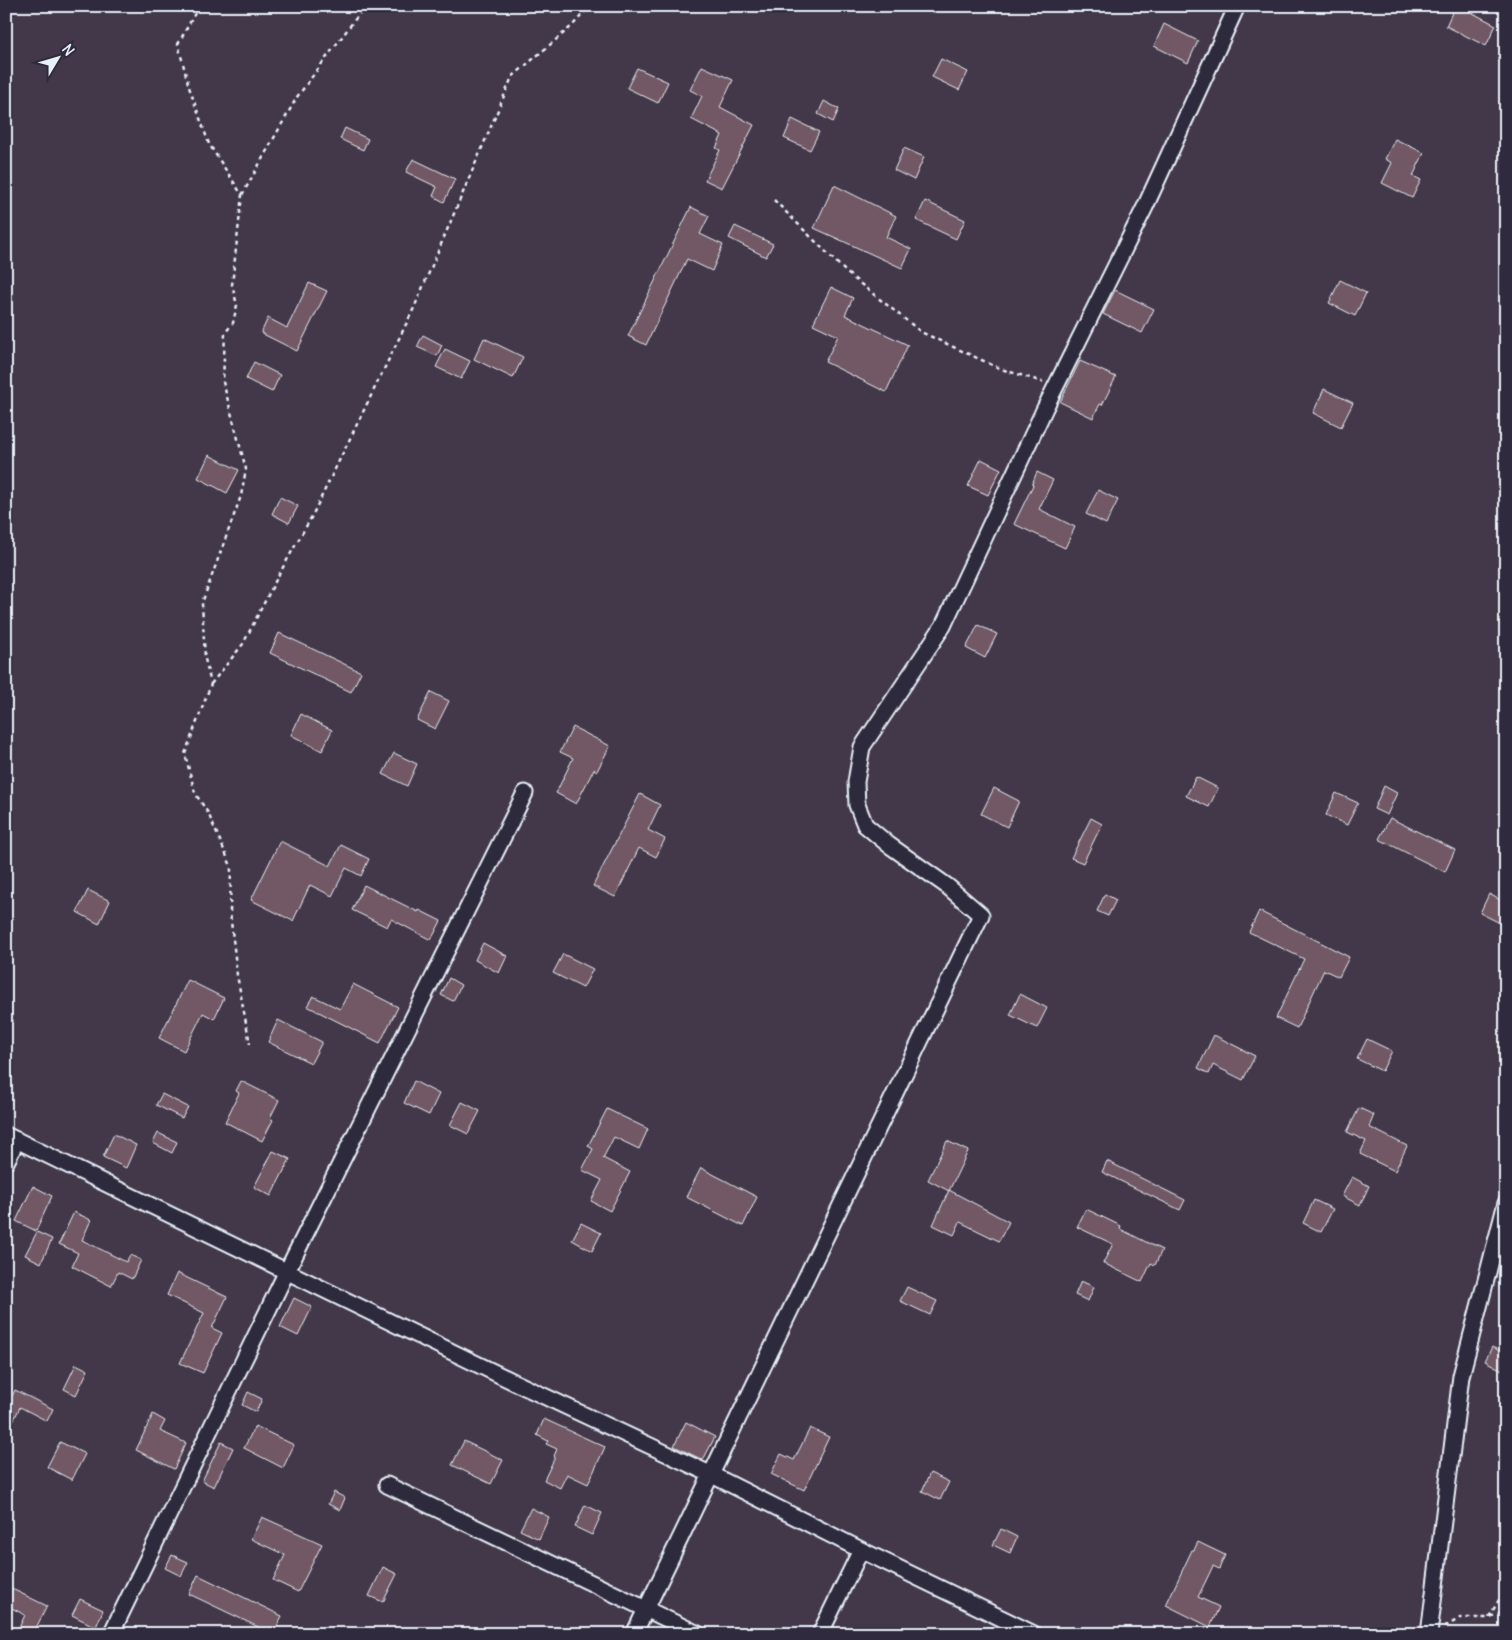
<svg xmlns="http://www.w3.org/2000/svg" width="1512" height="1640" font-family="Delius,sans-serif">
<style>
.building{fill:#725965;stroke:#e8f1f8}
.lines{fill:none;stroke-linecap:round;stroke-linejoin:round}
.minor-casing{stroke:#e8f1f8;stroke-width:19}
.path{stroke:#e8f1f8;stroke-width:2.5;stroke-dasharray:4 4;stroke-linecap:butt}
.minor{stroke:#2f2a3d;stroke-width:15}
</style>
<rect width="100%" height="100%" fill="#433849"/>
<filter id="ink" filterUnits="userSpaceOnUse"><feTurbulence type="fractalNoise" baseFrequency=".02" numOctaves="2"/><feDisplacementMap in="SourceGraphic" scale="10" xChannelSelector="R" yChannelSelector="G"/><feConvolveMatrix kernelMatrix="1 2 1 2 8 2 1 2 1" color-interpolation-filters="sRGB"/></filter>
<g filter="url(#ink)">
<path class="building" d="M1455,6H1459L1496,25L1486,46L1446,26Z
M1164,24L1198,41L1188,63L1154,46Z
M941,59L968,72L959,90L932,77Z
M702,66L733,80L720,107L754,125L722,188L705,180L720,150L716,148L722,135L691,119L702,96L690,90Z
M637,68L668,82L658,103L627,88Z
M824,101L839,109L833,122L818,114Z
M792,119L819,132L810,150L784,138Z
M345,128L368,139L363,150L340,139Z
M1395,139L1424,153L1413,176L1421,180L1412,198L1382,183L1392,163L1385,159Z
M904,148L924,157L914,180L894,170Z
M413,159L455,179L444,202L433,196L437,187L406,172Z
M834,185L896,216L886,237L911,249L902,268L814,228Z
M925,201L965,220L956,239L916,220Z
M691,207L709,216L700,234L723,245L712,271L687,259L646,345L628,336Z
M735,226L773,244L766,257L729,238Z
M1340,280L1366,293L1355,316L1329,303Z
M309,283L327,291L297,351L261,333L268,318L287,328Z
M831,287L853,298L845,315L908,345L886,392L825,362L838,336L813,324Z
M1115,290L1154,309L1142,333L1103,314Z
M423,335L442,345L437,356L417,347Z
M484,338L523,357L513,378L474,359Z
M445,349L470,361L461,379L436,367Z
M1080,361L1116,377L1102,405L1100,404L1093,418L1060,402Z
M254,362L280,375L272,392L246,379Z
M1324,389L1353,403L1341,427L1313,413Z
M209,455L239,470L227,493L198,478Z
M981,459L1001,469L988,495L968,486Z
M1037,472L1053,480L1039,509L1075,527L1065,548L1014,524L1033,485L1032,484Z
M1098,490L1118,500L1106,524L1086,514Z
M280,497L298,506L289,523L272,514Z
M978,625L997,634L985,658L966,648Z
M279,633L361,672L351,692L270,653Z
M431,692L449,701L435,729L417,720Z
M301,714L332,730L322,751L291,735Z
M573,727L610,746L597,771L594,769L576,804L556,793L573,758L560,752Z
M394,753L417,764L407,786L383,774Z
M1196,777L1218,788L1209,807L1186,796Z
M1384,786L1397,793L1387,815L1374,809Z
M994,788L1019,801L1007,827L981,814Z
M1336,793L1358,803L1347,825L1326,815Z
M640,794L660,805L648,830L665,839L656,857L639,848L615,897L593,886Z
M1091,818L1102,824L1083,863L1071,858Z
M1390,818L1455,850L1445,872L1379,839Z
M280,841L330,866L341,845L369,859L361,876L346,868L332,896L310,885L293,921L251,900Z
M364,885L418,912L419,910L441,921L431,940L391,919L387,927L352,910Z
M88,890L110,901L99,924L77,912Z
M1105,894L1116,900L1108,916L1097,911Z
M1489,894L1506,903V926L1480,913Z
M1259,911L1349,957L1339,977L1324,970L1297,1028L1276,1018L1304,959L1249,932Z
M483,943L507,956L499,973L475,960Z
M563,954L593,969L583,988L553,973Z
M449,978L461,985L453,1001L441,995Z
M188,980L224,998L214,1019L203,1013L184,1051L159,1038Z
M353,984L398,1007L380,1043L307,1006L313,996L340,1009Z
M1020,994L1047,1008L1037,1028L1010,1015Z
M278,1020L322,1042L311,1063L268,1042Z
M1214,1035L1255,1056L1243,1080L1213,1065L1209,1074L1198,1068Z
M1367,1039L1392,1051L1382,1071L1357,1059Z
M241,1081L279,1100L270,1118L273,1120L262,1141L225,1122L239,1093L236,1091Z
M414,1081L439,1094L429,1115L404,1103Z
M162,1094L188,1107L182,1118L156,1105Z
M462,1102L480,1111L468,1134L450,1125Z
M1359,1108L1374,1115L1369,1127L1407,1146L1395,1171L1360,1154L1366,1141L1347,1132Z
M607,1109L648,1129L639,1149L614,1137L603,1158L630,1172L610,1211L591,1201L602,1180L582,1170L593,1149L588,1146Z
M158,1133L177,1142L172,1153L153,1143Z
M114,1134L136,1145L126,1168L103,1157Z
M947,1141L968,1151L949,1191L928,1180Z
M273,1151L290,1159L271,1196L254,1187Z
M1107,1161L1185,1200L1180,1210L1102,1172Z
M701,1168L757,1197L743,1226L686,1197Z
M1352,1177L1369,1186L1360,1205L1342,1196Z
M33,1186L52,1196L36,1231L16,1221Z
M949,1190L1009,1222L999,1241L960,1222L954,1235L933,1225Z
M1314,1200L1333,1209L1321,1232L1303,1223Z
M1086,1209L1121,1226L1120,1229L1162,1250L1155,1265L1151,1263L1142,1282L1103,1263L1113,1244L1077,1227Z
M74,1212L91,1220L82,1240L126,1262L130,1255L141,1260L132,1279L118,1272L111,1286L72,1266L78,1253L59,1244Z
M581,1223L601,1233L592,1251L572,1240Z
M37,1232L52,1239L41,1263L25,1255Z
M177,1273L227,1297L212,1328L222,1333L203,1373L180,1363L204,1313L167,1295Z
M1081,1281L1094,1287L1088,1301L1075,1295Z
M907,1287L937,1301L930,1315L900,1301Z
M294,1298L312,1307L298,1336L280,1327Z
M1492,1347L1506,1354V1372L1485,1361Z
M76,1364L88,1370L76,1395L64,1389Z
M15,1390L53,1409L47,1421L20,1407L6,1436V1409Z
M248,1392L262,1399L256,1412L242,1405Z
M153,1414L165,1421L160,1431L186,1443L174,1469L136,1450Z
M544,1419L605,1447L588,1484L567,1474L560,1488L544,1480L555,1457L554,1456L557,1449L546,1444L548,1441L537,1435Z
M686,1422L715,1437L703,1460L674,1446Z
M255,1426L294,1445L283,1468L244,1448Z
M810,1428L829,1437L804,1490L771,1474L781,1454L794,1460Z
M464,1441L503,1460L491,1484L452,1465Z
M60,1442L85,1454L72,1480L47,1467Z
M221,1442L233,1448L214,1487L202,1481Z
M930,1473L949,1482L940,1500L922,1491Z
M334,1492L345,1498L340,1510L328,1504Z
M585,1505L602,1513L592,1535L575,1527Z
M531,1508L549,1517L539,1539L520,1530Z
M262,1517L322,1544L298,1592L273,1580L285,1555L251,1539Z
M1001,1529L1017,1537L1010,1553L993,1545Z
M1198,1542L1225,1555L1219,1569L1213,1566L1198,1597L1219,1607L1210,1627L1166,1605L1192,1550H1194Z
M172,1555L188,1562L181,1576L165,1568Z
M383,1567L397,1574L383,1602L369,1596Z
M198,1575L282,1616L273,1634L189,1594Z
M6,1586L47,1606L33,1634H16L25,1615L6,1605Z
M80,1599L103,1610L96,1627L72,1615Z"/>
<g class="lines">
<g class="minor-casing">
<path id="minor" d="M6,1135L514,1382L710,1474L861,1550L1034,1634
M6,1162L17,1140
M387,1485L698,1634
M111,1634L287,1271L525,793
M634,1634L981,915L947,886L889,845L865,825L857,805L856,782L862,747L943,626L1045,408L1145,207L1237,6
M820,1634L861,1550
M1429,1634L1461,1376L1506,1203"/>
</g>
<path class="path" d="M199,6L178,44L189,87L209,144L242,195L232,285L237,305L233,323L225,333L223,382L246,469L241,496L202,603L205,659L211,684L185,754L195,793L208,813L231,866L230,912L237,975L250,1044
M242,195L297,97L365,6
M774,200L847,273L921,332L1001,369L1043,382
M211,684L243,644L278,576L312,516L414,308L512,77L572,26L590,6
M1489,1617L1506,1588
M1445,1627L1460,1618H1488L1506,1610"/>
<use href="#minor" class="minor"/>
</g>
</g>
<rect width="1512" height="1640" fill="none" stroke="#2f2a3d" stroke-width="25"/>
<rect x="12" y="12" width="1487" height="1615" fill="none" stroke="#e8f1f8" stroke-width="2" filter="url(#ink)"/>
<g transform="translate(58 58) rotate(52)" stroke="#2f2a3d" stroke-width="4" paint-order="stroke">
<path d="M0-4L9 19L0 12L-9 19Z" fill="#e8f1f8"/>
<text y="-8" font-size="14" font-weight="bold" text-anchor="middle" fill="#e8f1f8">N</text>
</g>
</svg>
